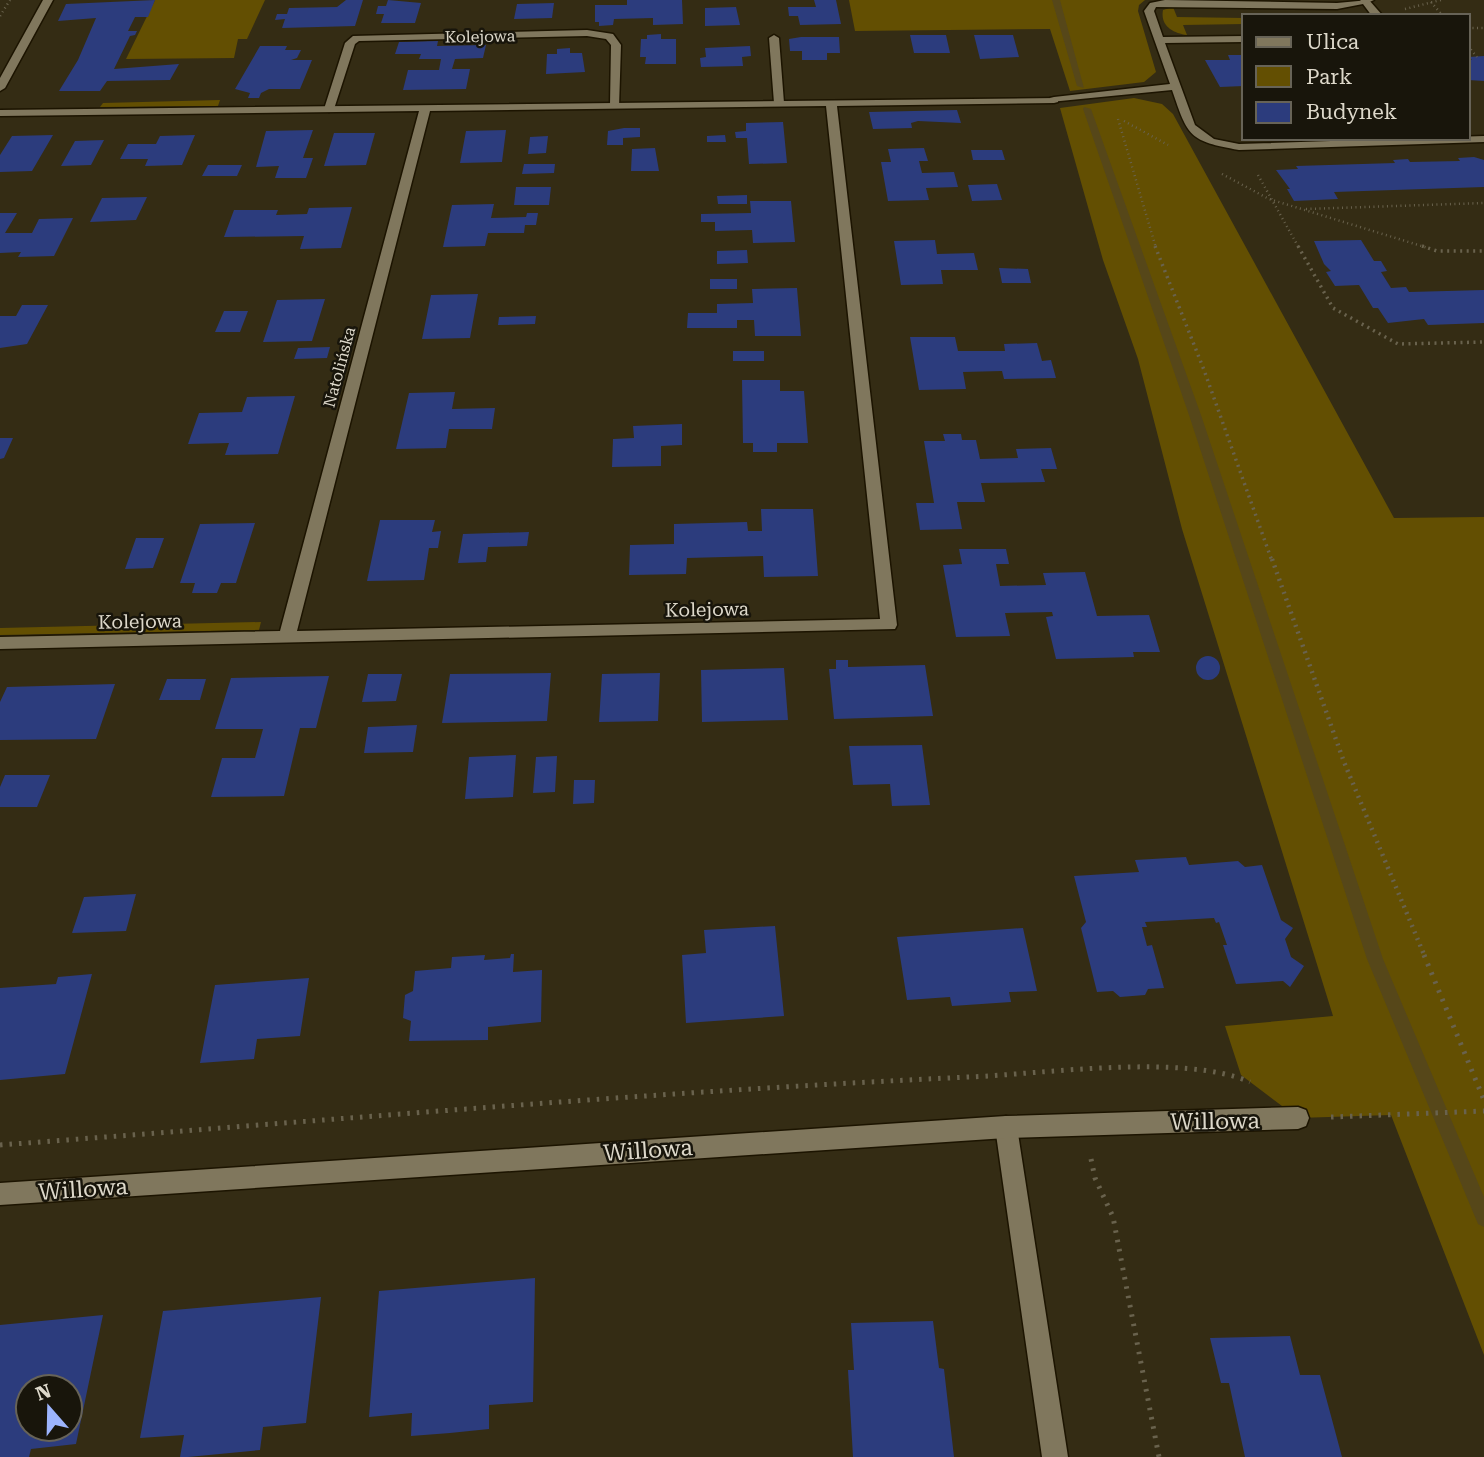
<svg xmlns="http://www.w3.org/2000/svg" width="1484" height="1457" font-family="'Roboto Serif',serif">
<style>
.green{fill:#634f02}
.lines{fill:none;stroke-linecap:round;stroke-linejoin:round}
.stream{fill:#564719;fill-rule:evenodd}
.building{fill:#2c3c7d;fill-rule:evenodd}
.lane-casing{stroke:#1c1400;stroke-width:3}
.street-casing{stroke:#1c1400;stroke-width:3}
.path-far3{stroke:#69624d;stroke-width:2.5;stroke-dasharray:1 3.5;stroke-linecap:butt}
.path-far2{stroke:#69624d;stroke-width:3.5;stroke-dasharray:2 4.5;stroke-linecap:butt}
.path-far1{stroke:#69624d;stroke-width:4.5;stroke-dasharray:2 5;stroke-linecap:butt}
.path{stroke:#69624d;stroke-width:5;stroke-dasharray:2.5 7;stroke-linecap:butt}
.lane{fill:#80775d;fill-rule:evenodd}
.street{fill:#80775d;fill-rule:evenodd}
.labels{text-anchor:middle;stroke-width:5;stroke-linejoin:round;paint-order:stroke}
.far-street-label{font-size:16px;fill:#ddd8ca;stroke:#18150b}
.street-label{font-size:19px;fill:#ddd8ca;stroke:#18150b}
.near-street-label{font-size:23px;fill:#ddd8ca;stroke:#18150b}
</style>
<rect width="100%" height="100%" fill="#342c14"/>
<path class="green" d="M155,0H265L247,39H238L234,58L126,59Z
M849,0H1145L1139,5L1138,11L1156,72L1144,82L1070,91L1050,29L855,31Z
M1173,7L1177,17L1244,18V24L1183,25L1187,35C1173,33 1160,26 1163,10Z
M1134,98L1162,104L1173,114L1394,518L1484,517V1355L1391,1115L1298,1118L1241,1075L1225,1026L1333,1016L1182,529L1138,359L1103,260L1060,108Z
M220,100L218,106L100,107L103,103Z
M261,622L259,630L0,635V628Z"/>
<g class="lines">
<path class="stream" d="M1052,0H1060L1084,88L1077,86Z
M1084,107L1091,109L1201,415L1383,959L1484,1197V1227L1478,1224L1367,959L1189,415L1083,109Z"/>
</g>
<path class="building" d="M155,0L148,17H135L128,31H137L135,35L130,36L114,69L179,64L170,80L107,81L100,91H59L78,60L96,18L58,21L66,4Z
M346,0H363L355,26L282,28L285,19L275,20L277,14H287L289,8L337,7Z
M388,0L421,3L415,23H381L384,14H376L378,6H386Z
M627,0H682L683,24L653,25V18L614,19L613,25L599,26V22H595V5H627Z
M814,0H836L841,24L800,25L798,16H789L788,7H816Z
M554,3L552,18L514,19L517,4Z
M736,7L740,25L705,26V8Z
M661,34V39H676V64H645L646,57H640L641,39H647V35Z
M910,35H946L950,53H914Z
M974,35H1013L1019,57L980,59Z
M801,37H839L840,53H827V60H802V51H790L789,39Z
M438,41L437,46L486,45L483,58L455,59L452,69H470L466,89L403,90L408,70H439L441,59H419L421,54H395L399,42Z
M260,46H287L285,50H301L297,58L291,60H312L300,89H269L261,93L259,98H248L250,93L235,89Z
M750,46L751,56L742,57L743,66L701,67L700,58L706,57L705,48Z
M570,48V53H582L585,72L546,74L547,54H557V49Z
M1228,55H1241L1244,59V86L1220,87L1205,60H1230Z
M1484,56V81L1468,80V60H1472L1469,57Z
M957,110L961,123L918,121L911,123L912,128L873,129L869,112Z
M783,122L787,163L749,164L747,138H736L735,132L746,131V123Z
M624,128H640V137L623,138V145H607L608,131Z
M313,130L303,158H313L306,178H275L279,166L256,167L266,131Z
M506,130L502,162L460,163L466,131Z
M334,133H375L366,165L324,166Z
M53,135L32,171L0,172V155L12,136Z
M195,135L182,165L145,166L148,159H120L128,144H156L160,136Z
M725,135L726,142H707V136Z
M548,136L546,153L528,154L530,137Z
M104,140L91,165L61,166L75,141Z
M655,148L659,171H631L632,149Z
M924,148L928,161H919L922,173L954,172L958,187L926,188L929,200L888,201L881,162H891L888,149Z
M971,150H1002L1005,160H973Z
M1474,157L1484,160V187L1334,192L1338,199L1294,201L1287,189H1290L1276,170L1298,169L1296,166L1395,163L1393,160L1408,159L1410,162L1460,161L1458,158Z
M524,164H555L554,173L522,174Z
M208,165H242L237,176H202Z
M997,184L1002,200L972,201L968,185Z
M516,187H551L549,205H514Z
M747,195V204H718L717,196Z
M147,197L136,220L90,222L102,198Z
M750,201H791L795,242L753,243L752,230L715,231V222H701V214L751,213Z
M494,204L491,218L526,217L527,213H538L536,225H525L524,233H488L485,246L443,247L452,205Z
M352,207L341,248L300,249L304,236L224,237L234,210H278L276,215L307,214L309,208Z
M0,213H17L5,233H32L39,219L73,218L54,256L18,257L21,252L0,253Z
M935,240L937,254L974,253L978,270H941L943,284L901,285L894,241Z
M1361,240L1374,261H1381L1387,271L1381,272L1391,288L1406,287L1409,292L1484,290V323L1428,325L1424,319L1388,323L1378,308H1373L1359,285L1335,286L1326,272L1331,271L1324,264L1314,241Z
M747,250L748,263L717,264V251Z
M999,268L1028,269L1031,283H1002Z
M710,279H737V289H710Z
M797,288L801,336H755L754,320H737V328H687L688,313H717V304L753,303L752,289Z
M478,294L470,338L422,339L431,295Z
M325,299L312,341L263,342L277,300Z
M22,305H48L27,344L0,348V316H16Z
M224,311H248L240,332H215Z
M536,316L535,324L498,325L499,317Z
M910,337H955L958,351H1005L1004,344L1037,343L1042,361L1051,360L1056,378L1004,379L1002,371L963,372L966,389L919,390Z
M330,347L327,358L294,359L298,348Z
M733,351H764V361H733Z
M742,380H780V391H804L808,443H777V452H753V443H743Z
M455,392L452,409L495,408L492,429H449L446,448L396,449L409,393Z
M295,396L278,454L225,455L229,443L188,444L199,413L242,412L247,397Z
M682,424V445L661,446V466L612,467L613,439L634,438L633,426Z
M943,434H961L962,440H976L980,459L1018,458L1016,449L1051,448L1057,469H1041L1045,482L981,483L985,502H957L962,529L920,530L916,503H934L924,441H945Z
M0,438H13L4,458L0,459Z
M761,509H813L818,576L764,577L763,556L687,558L686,574L629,575L630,545L674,544V524L747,522L748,531H762Z
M380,520H435L432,532L441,531L438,548H429L424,580L367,581Z
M255,523L236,583H221L217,593H192L195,583H180L200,524Z
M529,532L527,546L488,547L486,562L458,563L463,534Z
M136,538H164L153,568L125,569Z
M959,549H1006L1009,564H996L1000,586L1046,585L1043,573L1085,572L1097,616L1149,615L1160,652H1133L1134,657L1056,659L1046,617L1053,616L1052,612L1005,613L1010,636L956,637L943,565L962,564Z
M1196 668a12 12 0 1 1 24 0a12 12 0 1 1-24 0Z
M836,660H848V667L925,665L933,716L834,719L829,669H836Z
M784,668L788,720L702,722L701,670Z
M551,673L547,721L442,723L450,674Z
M660,673L658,721L599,722L602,674Z
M368,674H402L396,701L362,702Z
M329,676L316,728H300L284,796L211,797L222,758H255L263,729H215L231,678Z
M167,679H206L200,700H159Z
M115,684L96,739L0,740V702L7,687Z
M417,725L413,752L364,753L368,727Z
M922,745L930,805L892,806L890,784L853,785L849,746Z
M516,755L513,797L465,799L469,757Z
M557,756L555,792L533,793L536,757Z
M5,775H50L37,807H0V787Z
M574,780H595L594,803L573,804Z
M1186,857L1189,865L1238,861L1245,867L1262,865L1281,920L1293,928L1285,939L1291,957L1304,966L1290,987L1283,981L1236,984L1223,945H1227L1219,922L1216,923L1214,918L1145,922L1147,927H1142L1147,946L1152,945L1164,988L1148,989L1145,995L1120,997L1113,991L1097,992L1081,928L1086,922L1074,876L1139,872L1135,860Z
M136,894L126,931L72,933L84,897Z
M775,926L784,1016L686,1023L682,955L706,953L704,930Z
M1023,928L1037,991L1009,992L1011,1002L952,1006L950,997L907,1000L897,937Z
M511,954H514L513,972L542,970L541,1022L488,1027V1040L409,1041L411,1021L403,1018L405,995L413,991L415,971L451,968L452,957L485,955L484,960L510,958Z
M92,974L65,1074L0,1080V988L56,984L58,977Z
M309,978L300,1036L257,1039L254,1059L200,1063L215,985Z
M535,1278L533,1402L489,1405V1429L450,1433L411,1436L412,1413L369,1417L379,1291Z
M321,1297L306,1423L263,1427L260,1450L188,1457H180L184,1435L140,1438L163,1311Z
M103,1315L76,1444L31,1449L29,1457H0V1325ZM28,1387H70V1429H28Z
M933,1321L939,1368L944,1369L954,1457H853L848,1370H854L851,1323Z
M1290,1336L1300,1375H1320L1342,1457H1245L1229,1383H1221L1210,1338Z"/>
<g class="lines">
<g class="lane-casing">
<path id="lane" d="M1165,0L1337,3L1369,0L1383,16H1372L1363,4L1337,9L1156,7L1154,11L1163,37L1244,36V42L1165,43L1195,125L1214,139L1239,144L1484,136V142L1239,150C1189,141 1188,137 1172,90L1050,102V98L1054,97L1170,84L1144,11L1150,3Z
M587,30L613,34L621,45L619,107L610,105L611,45L606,39L587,36L359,41L355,44L334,109L329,112L324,109L345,43L353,36Z
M774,35L779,38L784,103L779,106L774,103L769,38Z
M1006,1116L1014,1119L1017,1127L1068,1457H1042L995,1127L998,1119Z"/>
</g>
<g class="street-casing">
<path id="street" d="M43,0H53L5,88L0,91V78Z
M1374,0L1365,4L1360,1L1361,0Z
M1058,98V102L1054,103L837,106L897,625L895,629L0,649V637L280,631L419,111L0,116V110ZM826,106L880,619L297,631L430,111Z
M1298,1107L1306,1110L1309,1118L1306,1126L1298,1129L1006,1138L0,1205V1183L1006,1116Z"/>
</g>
<path class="path-far3" d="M1431,2L1443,16
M1405,9L1441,0
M0,16L10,0
M1468,28H1484
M1468,46L1477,57
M1118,119L1156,248
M1124,121L1168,145
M1222,174L1269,199L1428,248
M1258,175L1299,248
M1306,209L1484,203"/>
<path class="path-far2" d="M1155,246L1204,370L1272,561
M1298,246L1333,308L1398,344L1484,342
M1422,246L1437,251H1484"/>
<path class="path-far1" d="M1272,559L1344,762L1425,957"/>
<path class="path" d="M1424,955L1484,1100
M1331,1117L1484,1111
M0,1145C323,1121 645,1092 969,1077C1044,1074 1183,1053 1250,1082
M1091,1159L1095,1178L1113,1217L1159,1457"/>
<use href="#lane" class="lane"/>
<use href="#street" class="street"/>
</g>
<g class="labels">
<g class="far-street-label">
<text transform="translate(480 36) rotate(-1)" y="6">Kolejowa</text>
<text transform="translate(339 367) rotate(-75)" y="6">Natolińska</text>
</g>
<g class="street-label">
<text transform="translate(707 609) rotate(-1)" y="7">Kolejowa</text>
<text transform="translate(140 621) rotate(-1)" y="7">Kolejowa</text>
</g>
<g class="near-street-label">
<text transform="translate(1215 1121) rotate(-1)" y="8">Willowa</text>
<text transform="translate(648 1150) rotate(-4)" y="8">Willowa</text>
<text transform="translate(83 1189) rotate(-4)" y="8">Willowa</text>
</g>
</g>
<rect x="1242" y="14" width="228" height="126" fill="#18150b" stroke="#676357" stroke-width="2"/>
<rect x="1256" y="37" width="35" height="10" fill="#80775d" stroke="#676357" stroke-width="2"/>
<text x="1306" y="49" font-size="21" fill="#ddd8ca">Ulica</text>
<rect x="1256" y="66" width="35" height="21" fill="#634f02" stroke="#676357" stroke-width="2"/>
<text x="1306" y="84" font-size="21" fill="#ddd8ca">Park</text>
<rect x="1256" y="102" width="35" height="21" fill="#2c3c7d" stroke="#676357" stroke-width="2"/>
<text x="1306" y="119" font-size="21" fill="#ddd8ca">Budynek</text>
<g transform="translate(49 1408) rotate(340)"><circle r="33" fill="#18150b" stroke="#676357" stroke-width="2"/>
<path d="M0-5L12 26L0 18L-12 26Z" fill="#9cb4fd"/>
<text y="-10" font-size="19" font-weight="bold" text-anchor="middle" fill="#ddd8ca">N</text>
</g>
</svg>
